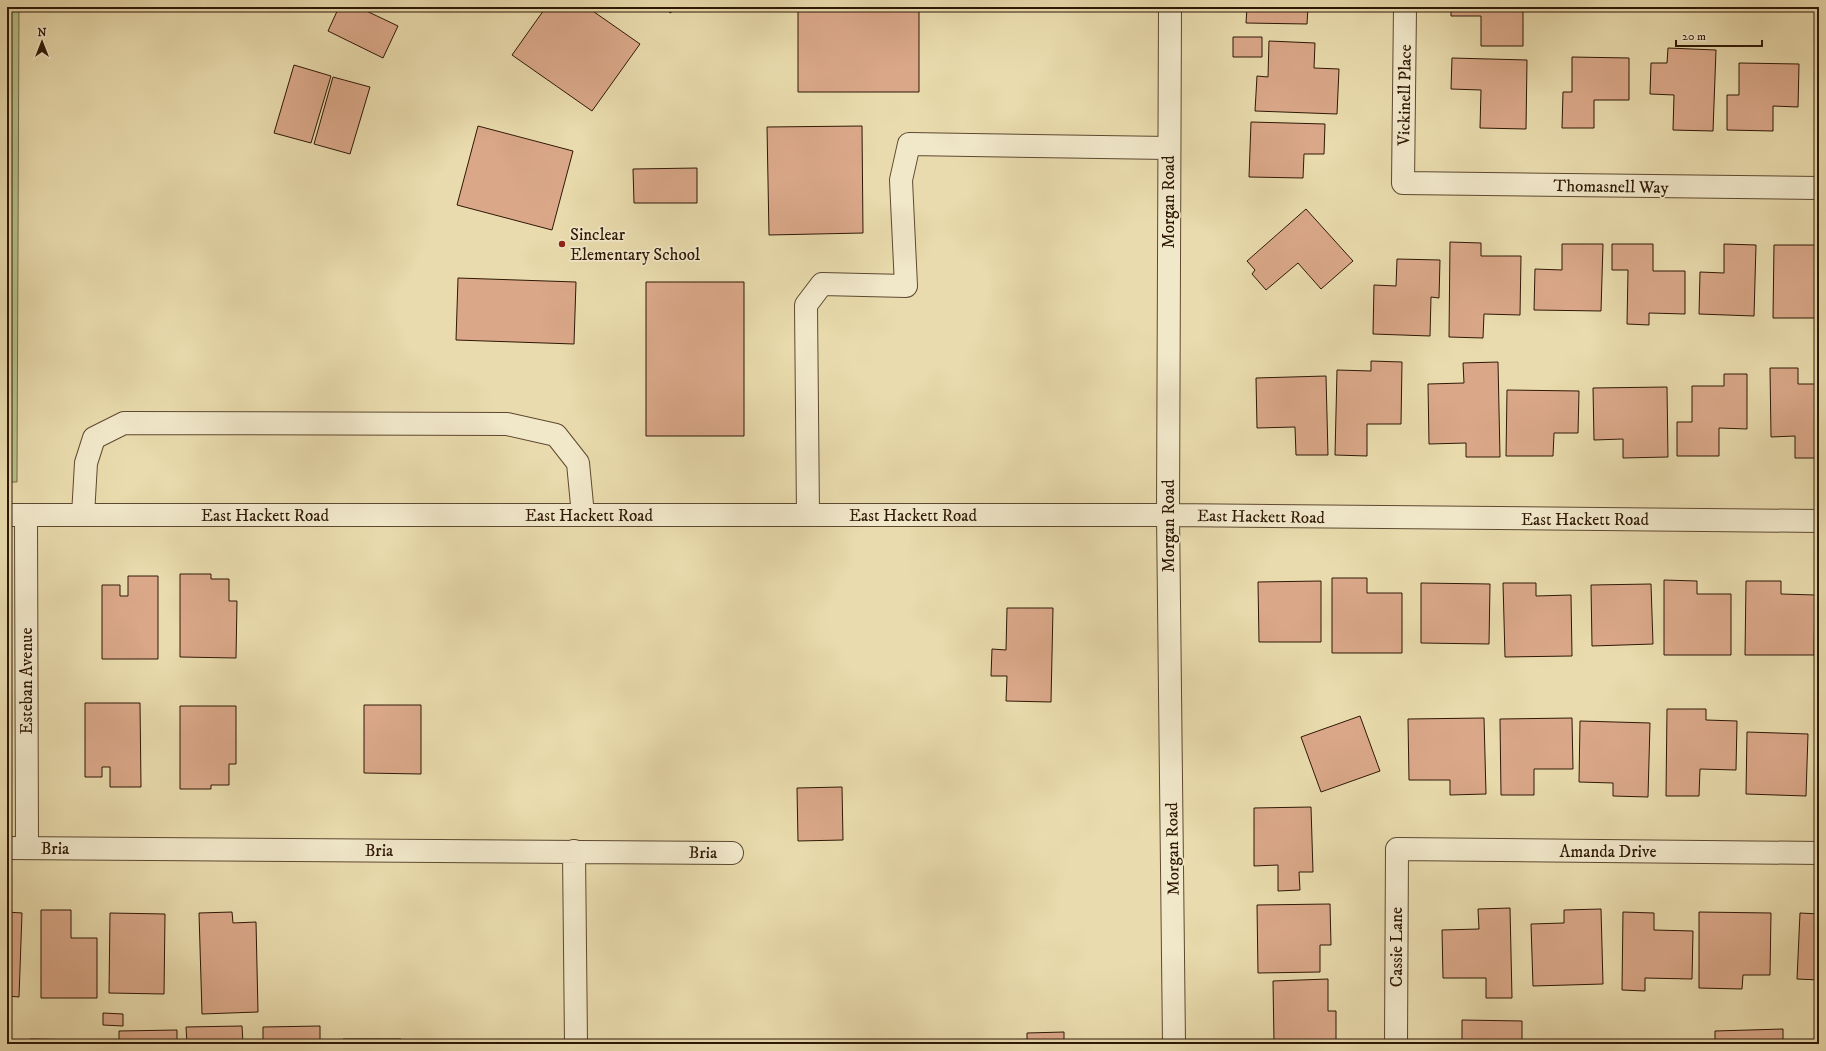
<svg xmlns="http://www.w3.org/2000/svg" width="1826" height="1051" font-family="'IM FELL DW Pica',serif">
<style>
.green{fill:#b6c08a;stroke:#726c48}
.building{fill:#daa889;stroke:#2f1806}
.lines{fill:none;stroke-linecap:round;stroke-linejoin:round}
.minor-casing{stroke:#5e4930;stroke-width:24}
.minor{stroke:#f1e8ca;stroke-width:22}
.poi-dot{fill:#8f2418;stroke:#f1e8ca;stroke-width:1.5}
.labels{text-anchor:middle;stroke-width:3.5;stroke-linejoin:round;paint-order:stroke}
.street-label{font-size:17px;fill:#2f1806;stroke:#f1e8ca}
.poi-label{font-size:17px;fill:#2f1806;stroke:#f1e8ca;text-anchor:start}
</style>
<rect width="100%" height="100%" fill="#e9dbad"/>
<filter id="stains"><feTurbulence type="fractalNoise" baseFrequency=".005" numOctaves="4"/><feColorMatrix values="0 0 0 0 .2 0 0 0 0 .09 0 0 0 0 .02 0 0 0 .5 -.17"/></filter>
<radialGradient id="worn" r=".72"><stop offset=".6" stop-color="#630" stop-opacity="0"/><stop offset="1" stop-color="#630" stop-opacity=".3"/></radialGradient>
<path class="green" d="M7,7H19L17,482H7Z"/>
<path class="building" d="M339,7H358L398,26L383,58L328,31Z
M546,7H587L640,44L592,111L512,55Z
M666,7H679L670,13Z
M798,7H919V92H798Z
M1247,7H1308L1307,24L1246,23Z
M1451,7H1523V46H1481V16H1451Z
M1233,37H1262V57H1233Z
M1269,41L1315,43L1314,68L1339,69L1337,114L1255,111L1257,76L1268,77Z
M1668,48L1716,50L1713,131L1673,130L1674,95L1650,94L1651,63H1667Z
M1572,57L1629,58V100H1594V128H1562L1563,92H1572Z
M1452,58L1527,60L1526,129L1480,128L1481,90L1451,89Z
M1739,63L1799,64L1798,107L1773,106V131L1727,130V95H1739Z
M294,65L331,76L311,143L274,133Z
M1815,65H1819V108H1816Z
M333,77L370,87L350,154L314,144Z
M1251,122L1325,124L1324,154H1304L1303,178L1249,177Z
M478,126L573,151L552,230L457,205Z
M862,126L863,233L769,235L767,127Z
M697,168V203H634L633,169Z
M1306,209L1353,261L1321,289L1298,263L1266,290L1252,274L1255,270L1247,261Z
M1450,242L1481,243V256H1521L1520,315L1484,314L1483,338L1449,337Z
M1562,244H1603L1601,311L1534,310L1535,269L1562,270Z
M1612,244H1653V271H1685V314L1649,313V325L1627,324L1628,270H1612Z
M1724,244L1756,245L1754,316L1699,314L1700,272L1724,273Z
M1774,245H1819V318H1773Z
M1397,259L1440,260L1439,298L1431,297L1430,336L1373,334L1374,285L1396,286Z
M458,278L576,282L574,344L456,340Z
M646,282H744V436H646Z
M1371,361L1402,362L1401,424H1367V456L1335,455L1337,370L1371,371Z
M1498,362L1500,457H1466V443L1429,444L1428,384L1464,383L1463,363Z
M1770,368H1798V384H1819V458H1795V436L1771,437Z
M1724,374H1747V429L1719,428V456H1677V422H1692V386H1724Z
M1326,376L1328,455H1296L1295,427L1257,428L1256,378Z
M1667,387L1668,457L1623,458V439L1594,440L1593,388Z
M1507,390L1579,391L1578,433H1554L1553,456H1506Z
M180,574H211V579H229V601H237L236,658L180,657Z
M128,576H158V659H102V585H120V596H128Z
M1332,578H1367V593H1402V653H1332Z
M1664,580L1697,581V594H1731V655H1664Z
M1321,581V642H1259L1258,582Z
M1746,581H1781V594L1815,595L1814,655H1745Z
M1421,583L1490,584L1489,644L1421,643Z
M1503,583H1536V596L1571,595L1572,656L1505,657Z
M1651,584L1653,644L1592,646L1591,585Z
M1007,608H1053L1051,702L1006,701L1007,676H991L992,649L1006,650Z
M85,703H140L141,787H110V767H102V777H85Z
M364,705H421V774L364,773Z
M180,706H236V764H229V785H211V789H180Z
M1667,709H1706V720L1737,721L1736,770L1700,769L1699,796H1666Z
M1360,716L1380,771L1321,792L1301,737Z
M1484,718L1486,794L1450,795V780H1409L1408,719Z
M1572,718L1573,769H1534V795H1501L1500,719Z
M1580,721L1650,723L1648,797L1613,796V783L1579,782Z
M1747,732L1808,734L1806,796L1746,794Z
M842,787L843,840L798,841L797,788Z
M1311,807L1313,872H1299L1300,890L1278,891V865L1254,866V808Z
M1330,904L1331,945H1320V972L1258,973L1257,905Z
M1510,908L1512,998H1486V978H1443L1442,930L1479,929L1478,909Z
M1601,909L1603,984L1533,986L1531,924L1564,923V910Z
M41,910H71V938H97V998H41Z
M7,912L22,913L19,997L7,996Z
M232,912L233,923L256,922L258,1012L202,1014L199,913Z
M1623,912L1654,913V930L1693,931L1692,979L1645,978V991L1622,990Z
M1699,912L1771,913L1770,975H1743L1742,989L1699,988Z
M110,913L165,914L164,994L109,993Z
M1800,913L1819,914V980L1797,979Z
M1328,979V1011H1336V1041L1274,1042L1273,981Z
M103,1013L123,1014V1026L103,1025Z
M1462,1020L1522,1021V1044H1462Z
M242,1026L243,1044H187L186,1027Z
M320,1026V1044H263V1027Z
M1783,1029V1044H1715V1031Z
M177,1030V1044H119V1031Z
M1064,1032V1044H1027V1033Z
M30,1039L86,1040V1044H30Z
M343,1039H401V1044H343Z"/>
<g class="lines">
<g class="minor-casing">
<path id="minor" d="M1170,7L1168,515L1174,1044
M1405,7L1403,183L1819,188
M7,515H1168L1819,521
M26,515L27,847
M83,515L86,463L94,438L124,423L507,424L556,435L578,463L583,515
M808,515L806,305L822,284L906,286L901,180L909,144L1168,148
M7,848L732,853
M574,851L576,1044
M1396,1044L1397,849L1819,853"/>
</g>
<use href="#minor" class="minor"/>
</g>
<circle class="poi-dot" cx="562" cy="244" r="4"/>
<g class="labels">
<g class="street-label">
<text transform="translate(1404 95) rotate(-89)" y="6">Vickinell Place</text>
<text transform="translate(1611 186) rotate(1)" y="6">Thomasnell Way</text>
<text transform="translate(1168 202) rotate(-90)" y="6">Morgan Road</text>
<text x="265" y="521">East Hackett Road</text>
<text x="589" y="521">East Hackett Road</text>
<text x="913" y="521">East Hackett Road</text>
<text transform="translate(1261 516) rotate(1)" y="6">East Hackett Road</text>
<text x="1585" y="525">East Hackett Road</text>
<text transform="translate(1168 526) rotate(-90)" y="6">Morgan Road</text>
<text transform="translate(26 681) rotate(-90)" y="6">Esteban Avenue</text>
<text x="55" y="854">Bria</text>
<text transform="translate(1172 849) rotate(-91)" y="6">Morgan Road</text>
<text x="379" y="856">Bria</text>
<text x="1608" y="857">Amanda Drive</text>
<text transform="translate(703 852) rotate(1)" y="6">Bria</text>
<text transform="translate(1396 947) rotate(-90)" y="6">Cassie Lane</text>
</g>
<g class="poi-label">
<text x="570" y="240">Sinclear<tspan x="570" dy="20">Elementary School</tspan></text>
</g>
</g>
<rect width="1826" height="1051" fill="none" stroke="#e9dbad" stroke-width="24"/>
<rect x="8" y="8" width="1810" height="1035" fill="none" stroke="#2f1806" stroke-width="2"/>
<rect x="12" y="12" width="1802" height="1027" fill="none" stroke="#2f1806"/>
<g transform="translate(42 42)" stroke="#f1e8ca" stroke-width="3" paint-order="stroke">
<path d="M0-3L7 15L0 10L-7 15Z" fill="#2f1806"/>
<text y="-6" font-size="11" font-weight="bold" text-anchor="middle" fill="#2f1806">N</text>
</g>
<path d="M1676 40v6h86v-6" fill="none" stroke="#2f1806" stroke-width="2"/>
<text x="1682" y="40" font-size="12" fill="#2f1806" stroke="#f1e8ca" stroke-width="3" paint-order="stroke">20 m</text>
<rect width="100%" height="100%" filter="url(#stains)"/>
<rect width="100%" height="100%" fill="url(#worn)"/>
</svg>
